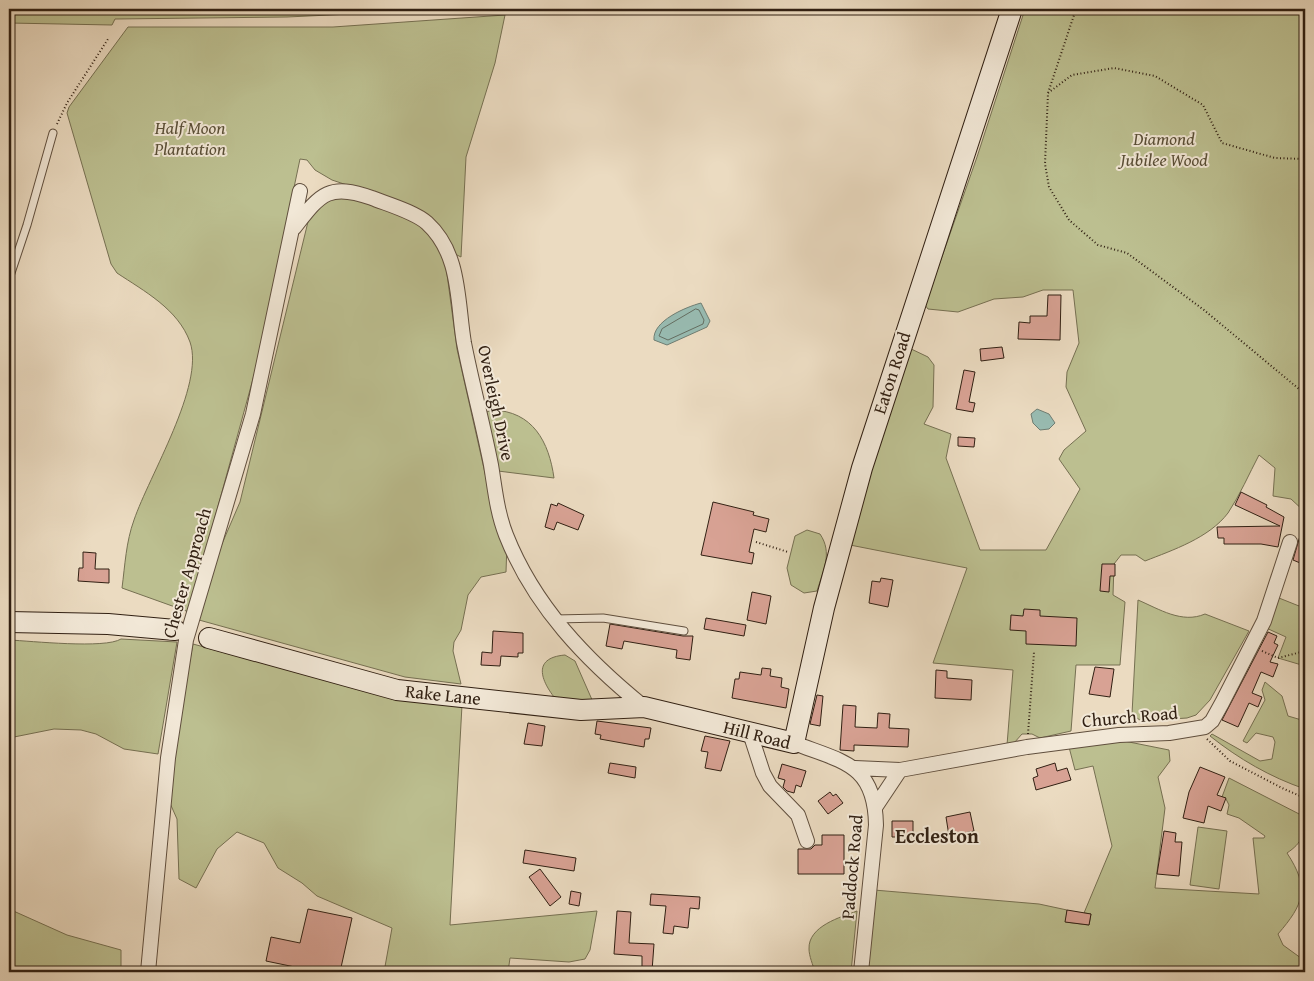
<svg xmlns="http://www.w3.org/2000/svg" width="1314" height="981" font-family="'Gentium Book Plus',serif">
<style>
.green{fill:#bcbf90;stroke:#767052}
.water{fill:#98bbb1;stroke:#6f7d72}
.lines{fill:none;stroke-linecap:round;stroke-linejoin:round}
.shore{stroke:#646e62;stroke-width:1}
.building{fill:#d8a294;stroke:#312013}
.lane-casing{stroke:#604f3e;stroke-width:9}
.street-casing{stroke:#604f3e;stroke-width:16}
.secondary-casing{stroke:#312013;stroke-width:22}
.path{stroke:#312013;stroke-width:2;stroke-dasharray:1 2.5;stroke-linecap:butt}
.lane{stroke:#f2e8d7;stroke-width:7}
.street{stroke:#f2e8d7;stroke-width:14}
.secondary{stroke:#f2e8d7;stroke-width:20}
.labels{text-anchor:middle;stroke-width:4;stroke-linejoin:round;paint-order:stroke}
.park-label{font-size:18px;font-style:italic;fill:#5b5038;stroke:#f2e8d7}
.street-label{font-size:18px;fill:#312013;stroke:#f2e8d7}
.quarter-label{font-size:20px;font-weight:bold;fill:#312013;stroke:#f2e8d7}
</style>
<rect width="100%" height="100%" fill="#ebdbc1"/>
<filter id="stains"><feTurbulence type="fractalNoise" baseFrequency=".004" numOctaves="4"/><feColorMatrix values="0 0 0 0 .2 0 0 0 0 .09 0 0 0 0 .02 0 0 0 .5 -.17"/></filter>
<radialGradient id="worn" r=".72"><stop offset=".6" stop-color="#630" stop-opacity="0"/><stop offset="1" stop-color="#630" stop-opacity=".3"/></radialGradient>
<path class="green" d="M9,9H457L287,17L115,19L112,25L9,23Z
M1025,9H1305V512L1291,499L1273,496L1275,468L1259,455C1249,474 1240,495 1228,513C1209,538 1173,550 1145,561L1136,555H1121L1114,564L1113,595L1125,602L1120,665H1076L1071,731L1040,738L1032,734H1022L1014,743L1007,745L1013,670L933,663L967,568L850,545L907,347L928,357L934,365L933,407L924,424L951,434L946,458L980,550H1046L1080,489L1059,459L1064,450L1086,431L1066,387L1067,372L1079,343L1073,290H1043L1023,297L994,299L958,312L928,309L925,305L977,157Z
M505,15L495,63L466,157L461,257L451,252L392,200L332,180L315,170L307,160L300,159L256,368L189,612L122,588C125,565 126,542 134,520C149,476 205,385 190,342C178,309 144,291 117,273L111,264L67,113L69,107L128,27H333Z
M320,190L353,196L385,205L420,225L431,237L445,259L457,349L494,513L507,543L506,572L481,577L468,595L461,630L454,642L453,651L461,684L405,677L199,620L215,560L240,502L314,197Z
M492,410C533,411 549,442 554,478L498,471L484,413Z
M807,530L820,534C833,553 823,571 817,591L804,593L791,585L787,568L795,536Z
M1305,591V666L1278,658L1286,637L1264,627L1279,598L1299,606Z
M1138,600C1159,609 1182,624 1205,614L1249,631L1210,700L1196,715L1187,718L1141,721L1132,714Z
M121,639L177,642L158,754L124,749L96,734L81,730L54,729L9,738V640C31,641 105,649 121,639Z
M193,644L388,697L462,705L450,925L597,911L590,950L585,959L569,962L510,958L508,972H384L392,928L317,896L302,883L278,868L264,843L237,832L217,849L196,888L179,879L177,819L169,801L178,722Z
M565,655L575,661L593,702H558C542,683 530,658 565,655Z
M1265,682L1282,696L1288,716L1305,721V789C1270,777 1239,759 1210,736L1212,734L1260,761L1272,759L1275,742L1273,737L1256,733L1247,743L1243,741L1265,700L1262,690Z
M1119,740L1169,750L1170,761L1158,777L1165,808L1155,888L1259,894L1253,838H1264L1265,836L1239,818L1227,814L1229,805L1226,799L1222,797L1229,778L1305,817C1305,834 1302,843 1287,853C1310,888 1304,904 1278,934L1283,945L1305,961V972H867L874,890L1039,904L1067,910L1066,922L1089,925L1091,914L1084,913L1112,846L1093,766L1075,770L1069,747Z
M1198,827L1227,831L1219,889L1190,885Z
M9,909L67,935L121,950V972H9Z
M857,911L851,972H815C813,965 809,956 809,949C808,926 841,917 857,911Z"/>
<path class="water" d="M701,303L710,321L707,327L667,345L654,340C652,321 686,307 701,303Z
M1037,409L1049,414L1055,423L1049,429L1040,430L1033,423L1031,414Z"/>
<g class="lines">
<path class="shore" d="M696,309L699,310L704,320L703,324L668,340L659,336L662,329Z"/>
</g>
<path class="building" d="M1048,295H1061L1060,340L1018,339L1019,322L1030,323V316H1047Z
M1002,347L1004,358L981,361L980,349Z
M964,370L975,372L969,402L975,403L973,412L956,409Z
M958,437L975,438L974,447L958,446Z
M1241,492L1267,505L1266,507L1284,517L1278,547L1261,544H1224V538H1218L1217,527L1280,526L1235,505Z
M713,502L754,512L753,515L769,519L766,532L754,529L749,552L754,553L752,564L701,555Z
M558,503L584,515L578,530L557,522L554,530L545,527L551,504L557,506Z
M1304,522H1305V565L1293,560Z
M83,552L96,553L95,569H109V583L78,581L79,568H83Z
M1102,564H1115V576H1110L1109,592L1100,591Z
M881,578L893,580L888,607L869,603L872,581L880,582Z
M752,592L771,596L766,624L747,620Z
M1024,609L1040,610V616L1077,618L1076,646L1026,644V631L1010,630L1011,615L1023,616Z
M706,618L746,625L744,636L704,629Z
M610,624L683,636H693L690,660L676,658L677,650L624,641L622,649L606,646Z
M493,631L523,633V653H518V657L501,656L500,666L481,665L482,652L492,653Z
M1268,632L1277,636L1274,643L1278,645L1270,662L1278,664L1273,677L1261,672L1252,693L1262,697L1258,707L1249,703L1238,727L1222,720Z
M1095,667L1114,669L1110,697L1089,694Z
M762,668L771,669L770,676L782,678L781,687L789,689L786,708L732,698L735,679H739L740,672L761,675Z
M936,670L947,671V678L972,680L971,700L935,698Z
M817,695L823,696L820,726L810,724Z
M843,705L856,706L855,727L877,728L878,713L890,714L889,728L909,729L908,747L854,745V751L840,750Z
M597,721L651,728L649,739H645L644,747L600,739L601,735L595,734Z
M528,723L545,726L542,746L524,744Z
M705,736L730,741L721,771L705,768L708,752L701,751Z
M610,763L636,767L635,778L608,773Z
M1055,763L1057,771L1067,768L1071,780L1036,790L1033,778L1038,776L1036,769Z
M782,764L806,771L801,787L796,785L794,793L787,791L783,787L785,780L778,778Z
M1200,767L1225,777L1217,795L1226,798L1221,811L1208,806L1204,823L1183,818L1189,792Z
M830,792L833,796L836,794L843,803L828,814L818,801Z
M970,812L974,831L949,836L946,817Z
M892,821H913V837H892Z
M1164,831L1176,833L1175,842H1182L1179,876L1157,874Z
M822,835H844V874H798V849H811L815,845H822Z
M525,850L576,858L574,871L523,863Z
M540,869L561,897L550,906L529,877Z
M571,891L581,893L579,906L569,904Z
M651,894L700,897L699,909L690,908L688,928L674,926L673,934L663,933L666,906L650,905Z
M308,909L352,918L340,972H319L266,961L271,937L300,943Z
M1067,910L1091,914L1089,925L1065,922Z
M617,911L631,912L629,943L654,944L652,971L642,970V956L614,954Z"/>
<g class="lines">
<g class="lane-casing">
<path id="lane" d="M9,279L27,225L53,133
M555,619L603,618L684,631"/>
</g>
<g class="street-casing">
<path id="street" d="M294,228C320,195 328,182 372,198C387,204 415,212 427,223C461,254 457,302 464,343C472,384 483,424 491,465C495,489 497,512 506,535C534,606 586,660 644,707
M750,733L763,773L770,786L798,815L807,841
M794,743C843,762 875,764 876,825L861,972
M855,768L900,770L1027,747L1119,735L1169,733L1205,727L1212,721L1222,703L1264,621L1290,542
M876,806L900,770
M148,972L168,758L186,640L253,414L300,191"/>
</g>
<g class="secondary-casing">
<path id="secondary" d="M9,622L108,624L175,630
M209,638L397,690L581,710L644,707L794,743L824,608L862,468L1012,9"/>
</g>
<path class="path" d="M1076,9L1048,93L1045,164L1049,187L1069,220L1098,245L1127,253L1204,310L1305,394
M1048,93L1072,75L1114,68L1155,76L1203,105L1222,143L1275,158L1305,159
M57,124L67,103L108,39
M756,542L788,552
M1262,651L1278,658L1305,651
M1028,734L1034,652
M1207,739L1230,761L1284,789L1305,798"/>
<use href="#lane" class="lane"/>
<use href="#street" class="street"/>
<use href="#secondary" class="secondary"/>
</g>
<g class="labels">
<g class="park-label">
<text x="190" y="134">Half Moon<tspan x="190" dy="21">Plantation</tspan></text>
<text x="1164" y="145">Diamond<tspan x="1164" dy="21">Jubilee Wood</tspan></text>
</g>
<g class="street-label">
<text transform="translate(892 373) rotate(-72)" y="6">Eaton Road</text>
<text transform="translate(496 403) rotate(78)" y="6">Overleigh Drive</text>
<text transform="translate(187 573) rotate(-74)" y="6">Chester Approach</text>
<text transform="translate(443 695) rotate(6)" y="6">Rake Lane</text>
<text transform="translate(1130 717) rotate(-5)" y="6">Church Road</text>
<text transform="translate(757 735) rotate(14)" y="6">Hill Road</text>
<text transform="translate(852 867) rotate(-85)" y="6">Paddock Road</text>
</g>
<g class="quarter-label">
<text x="937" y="843">Eccleston</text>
</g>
</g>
<rect width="1314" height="981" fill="none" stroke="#ebdbc1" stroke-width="30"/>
<rect x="10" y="10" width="1294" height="961" fill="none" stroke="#312013" stroke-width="2.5"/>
<rect x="15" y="15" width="1284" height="951" fill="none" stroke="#312013"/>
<rect width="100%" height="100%" filter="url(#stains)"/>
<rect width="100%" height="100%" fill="url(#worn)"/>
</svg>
